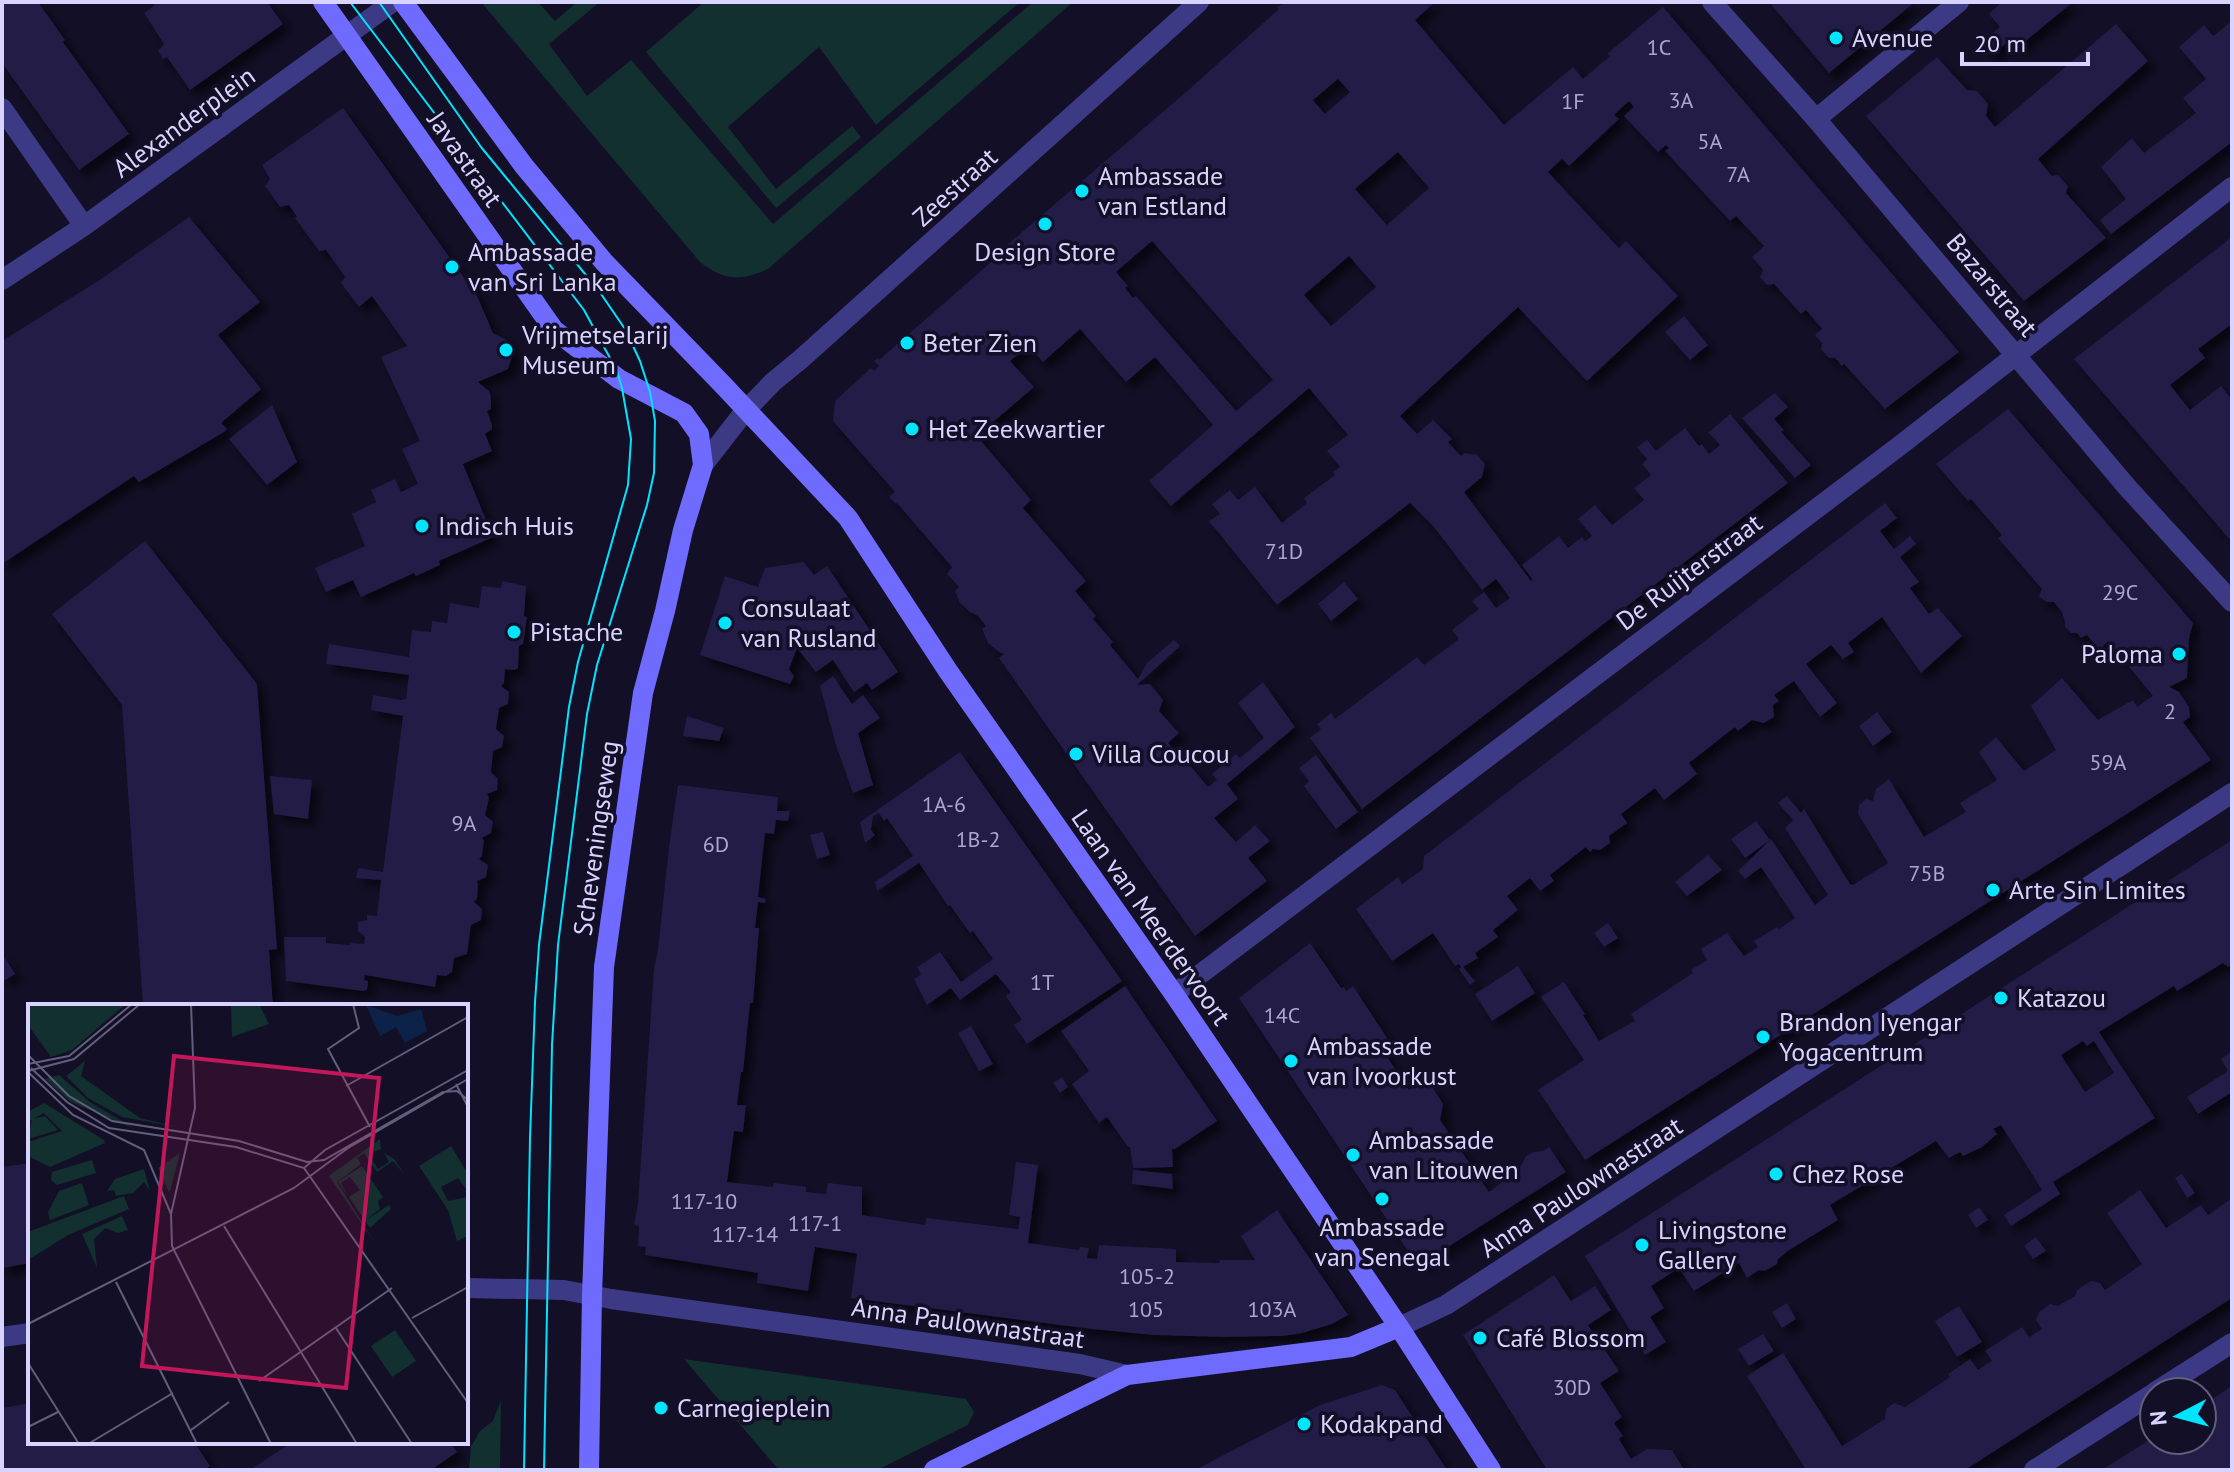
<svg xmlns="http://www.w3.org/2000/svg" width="2234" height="1472" font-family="'PT Sans',sans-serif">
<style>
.green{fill:#12302f}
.building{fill:#241b47;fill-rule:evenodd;filter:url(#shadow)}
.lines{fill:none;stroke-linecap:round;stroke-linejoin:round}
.street{stroke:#3d3a85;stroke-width:20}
.secondary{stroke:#6f6bff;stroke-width:20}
.tram{stroke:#00e5ff;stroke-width:2}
.poi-dot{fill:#00e5ff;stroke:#130f26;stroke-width:3}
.labels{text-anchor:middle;stroke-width:7;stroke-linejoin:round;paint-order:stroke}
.number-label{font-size:22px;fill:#aca6d1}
.poi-label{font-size:26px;fill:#d9d4ff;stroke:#130f26;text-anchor:start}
.street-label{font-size:26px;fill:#d9d4ff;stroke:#130f26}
.inset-road{fill:none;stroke:#625e7d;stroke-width:2}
.view{fill:#c2185b;fill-opacity:0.15;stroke:#c2185b;stroke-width:4}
.inset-edge{fill:none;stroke:#d9d4ff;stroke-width:4}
</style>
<defs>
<filter id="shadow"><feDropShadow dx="7" dy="7" stdDeviation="4" flood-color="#0009"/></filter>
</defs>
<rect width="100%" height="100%" fill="#130f26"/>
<path class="green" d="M481,2H538L555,21L577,2H600L549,44L587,96L631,60L773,224L1033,2H1073L768,269C740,281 724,281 700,262Z
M704,2H1020L876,125L819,47L728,127L776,189L852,126L861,137L776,208L646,52Z
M684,1359L966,1399L974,1412L968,1425L877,1470H779Z
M501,1400L500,1470H469L471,1447L480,1431L493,1421Z"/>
<path class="building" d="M2,2H38L65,40L63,42L129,134L79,170L2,63Z
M153,2H267L283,24L190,90L167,57L163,59L158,51L164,44L144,13L155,5Z
M1286,2H1435L1415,20L1504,125L1573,67L1583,79L1610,56L1607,54L1663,7L1959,352L1885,409L1844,364L1842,366L1835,358H1829L1821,349L1822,343L1815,335L1822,329L1806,310L1801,314L1774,284L1767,285L1760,277L1763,270L1752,257L1764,246L1736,216L1730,221L1665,151L1669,148L1666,145L1658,152L1624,116L1634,107L1629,101L1614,115L1619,119L1569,166L1562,159L1548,172L1619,248L1626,241L1678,296L1587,381L1518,307L1400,416L1417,434L1433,420L1452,439L1448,442L1461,456L1464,453L1477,455L1485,464L1482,477L1464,492L1531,581L1533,580L1522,565L1559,536L1568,548L1582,537L1585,541L1592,536L1578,519L1595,505L1612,525L1644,500L1634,488L1651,475L1642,464L1647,459L1637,447L1647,440L1656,451L1685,428L1699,446L1702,444L1709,454L1720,445L1711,435L1708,433L1730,414L1788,483L1362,809L1310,738L1321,729L1317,724L1331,713L1335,719L1417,657L1424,665L1459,639L1452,630L1479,609L1472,601L1484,592L1496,608L1510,598L1496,579L1482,590L1434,527L1410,503L1277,605L1209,521L1220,514L1212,504L1230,490L1238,500L1255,487L1282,523L1307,503L1304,498L1335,475L1333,472L1340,467L1327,451L1348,435L1309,388L1171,506L1149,481L1213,425L1155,357L1126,382L1080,329L1043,362L1029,346L1010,361L1034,387L977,436L1031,500L1023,508L1086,581L1075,591L1096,616L1093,619L1113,642L1110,645L1138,679L1147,663L1174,640L1180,646L1137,685L1150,684L1163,700L1159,711L1179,733L1168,743L1178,754L1180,753L1208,787L1217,780L1212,774L1236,754L1240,758L1264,738L1238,703L1263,682L1295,727L1227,784L1238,799L1214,818L1236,842L1255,825L1270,841L1248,858L1267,881L1195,936L999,658L1004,654L999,652L988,643L982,629L986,626L978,616L970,612L960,603L955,591L959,587L947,574L952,567L897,503L896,504L889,497L895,492L833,421L835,401L871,368L874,371L879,366L874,361L878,358L879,360L973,278L1008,247L1007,245L1185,93L1279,9L1277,7ZM1338,79L1350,92L1325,114L1313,100ZM1398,152L1429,188L1387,225L1355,189ZM1152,241L1273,380L1236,411L1136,296L1133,298L1125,288L1128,286L1116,272ZM1349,256L1376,287L1331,326L1304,295Z
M1769,2H1915L1829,73Z
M2002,2H2073L2017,48L2010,40L1992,55L1981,43L2000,27L1989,14Z
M2232,21V142L2111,234L2100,220L2126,199L2101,167L2132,138L2144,153L2196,113L2183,98L2206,79L2179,47L2204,25L2213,36Z
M2116,24L2148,61L2038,159L2052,176L2058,175L2068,186L2066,193L2106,238L2024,301L1866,116L1937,57L1967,90L1977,91L1988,104L1986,116L1995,127Z
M343,108L477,296L493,333L507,340L513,354L508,369L478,382L489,391L491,397V409L487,411L492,425V429L485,434L492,451L463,464L493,537L439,561L440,565L416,576L414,573L361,597L353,580L326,592L315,568L365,546L352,514L376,502L371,490L395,479L401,492L418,484L402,449L420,441L381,357L407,346L372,296L359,307L341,283L345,277L326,250L319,251L295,218L297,217L289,205L280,207L265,186L270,179L262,165Z
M189,217L260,302L218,335L261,389L221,423L227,429L224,432L139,482L134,476L2,564V341L98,281Z
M2232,237V324L2198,349L2205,358L2170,385L2190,410L2221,386L2232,400V542L2074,359Z
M1684,316L1708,345L1690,360L1665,332Z
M1775,393L1788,407L1774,419L1784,430L1781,432L1811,465L1795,478L1742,418Z
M272,405L297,462L267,485L229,439Z
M2008,409L2193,623L2189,639L2187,678L2169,687L2179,692L2189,707L2190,717L2183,722L2211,760L1585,1160L1538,1090L1584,1060L1541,997L1564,982L1585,1014L1583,1015L1599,1041L1635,1021L1631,1014L1693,973L1691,970L1707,960L1701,949L1727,933L1744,956L1758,947L1754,941L1777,927L1779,929L1795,918L1761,867L1745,879L1738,871L1771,839L1815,905L1828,895L1785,828L1793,820L1778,803L1787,796L1801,813L1804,809L1850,884L1853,885L1888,863L1858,814L1859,805L1866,799L1873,801L1876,789L1889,779L1924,837L1966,812L1960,803L1997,780L1979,752L1996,737L2024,771L2056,750L2031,706L2062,678L2098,720L2133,700L2137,707L2153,696L2108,641L2100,650L2087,635L2081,638L2077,633H2071L2065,627V622L2062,612L2054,602H2046L2039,596L2042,589L1998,538L2002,535L1971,499L1968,501L1936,464Z
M1885,503L1897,518L1880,531L1894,549L1910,536L1916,544L1900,557L1919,582L1910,588L1929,614L1938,608L1962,636L1921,673L1882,617L1848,643L1854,652L1843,659L1831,645L1806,664L1837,703L1820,717L1794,681L1774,695L1779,701L1773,705L1774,717L1764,723L1752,720L1738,731L1735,727L1689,763L1697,774L1664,800L1655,788L1621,814L1627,823L1609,836L1610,843L1600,850L1593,849L1590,852L1586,847L1550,875L1554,881L1540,891L1530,878L1507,896L1518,910L1493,930L1498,937L1475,953L1478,958L1463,967L1475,981L1470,985L1459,969L1461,967L1459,964L1455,966L1433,933L1392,961L1356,909L1398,877L1402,884L1423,869L1424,856Z
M145,541L257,684L277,949L269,950L273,1006H143L122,705L52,614Z
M804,562L814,575L827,566L898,672L872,690L867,683L854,692L833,660L816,672L797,648L789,669L794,676L790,684L700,655L725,576L758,587L765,568Z
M502,581L526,586L524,616L527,617L523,644L519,646L518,668L515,670L505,669L504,683L501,686L509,692L508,704L499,708L496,729L504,736L502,747L493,751L491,772L498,779L497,790L487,794L489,798L485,815L493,822L491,833L482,838L484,841L482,856L479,859L488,865L486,877L477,881L478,884L477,899L474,902L482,909L481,920L471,925L467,954L454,958L452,972L446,976L437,975L435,987L365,975L364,980L368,981L367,990L363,991L286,981L284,937H326V943L350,945L351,943L364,944L365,937L358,931V922L367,920V915L377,916L381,880L356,878L358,868L383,872L403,716L371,710L373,695L401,700L406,699L409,675L326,664L329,644L409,657L412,630L431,632L432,621L447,623L450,603L479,608L482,586L501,588Z
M1344,582L1358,599L1331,621L1318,604Z
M833,676L852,704L863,695L880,718L858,733L873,785L853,793L836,745L820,686Z
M1877,712L1892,732L1873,746L1859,726Z
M687,716L724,728L719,741L683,736Z
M960,752L1122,981L1027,1044L1014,1025L1022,1020L1006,996L1011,992L996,974L960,1000L951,988L927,1005L914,979L921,974L917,967L940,952L961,982L993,959L973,931L970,933L950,905L948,906L919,863L877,891L875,882L913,856L887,818L884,821L879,813L873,816L871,830L875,835L865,843L860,822Z
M1316,755L1358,812L1336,829L1304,786L1309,781L1299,768Z
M270,776L312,780L308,819L274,814Z
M678,785L778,797L777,811H790L788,821L776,820L774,834L765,833L758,897L766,899L765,903L758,902L755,928H759L753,1003H750L743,1072H741L737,1105H746L743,1132L734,1131L727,1182L773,1187L774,1183L806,1187V1192L826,1194L828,1183L862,1187V1215L925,1225L926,1218L1018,1229L1020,1217L1009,1215L1016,1162L1038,1165L1028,1243L1079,1250L1080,1247L1089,1248L1087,1258L1097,1259L1099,1245L1176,1249V1262L1219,1263L1220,1260H1255L1241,1236L1277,1210L1348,1315L1332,1324L1302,1333L1283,1336L1224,1337L1154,1335L1092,1329L851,1298L857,1254L854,1253L815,1247L808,1291L757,1283L758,1273L645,1255L646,1247L638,1246L639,1226L634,1225L638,1203L654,969L658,950L669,847Z
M1756,821L1770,840L1745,858L1731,839Z
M823,832L830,855L817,859L810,835Z
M2232,840V964L2228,967L2223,963L2177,991L2174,986L2099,1032L2155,1118L2053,1182L2060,1194L2011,1226L2004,1215L2042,1190L2001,1125L1993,1129L1997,1134L1982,1147L1963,1156L1960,1152L1949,1158L1936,1141L1830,1205L1838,1220L1789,1250L1778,1259L1777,1264L1765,1271L1759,1270L1747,1278L1739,1263L1694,1291L1679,1268L1651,1286L1664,1308L1650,1317L1666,1342L1645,1355L1585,1256ZM2083,1041L2087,1046L2094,1041L2114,1073L2085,1092L2061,1055Z
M1708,855L1722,870L1687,896L1675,882Z
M1608,923L1618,938L1604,947L1594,933Z
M1310,943L1341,988L1344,987L1346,991L1353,986L1389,1041L1382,1045L1385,1049L1383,1051L1409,1090L1417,1085L1433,1088L1443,1104L1440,1120L1489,1192L1500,1184L1505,1177L1521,1166L1526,1156L1534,1152L1543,1151L1549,1147L1566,1172L1418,1266L1239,998Z
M2,953L15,974L2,982Z
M1518,966L1535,993L1492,1021L1475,994Z
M1125,986L1217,1121L1175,1149H1172L1173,1167L1133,1168L1130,1147H1128L1107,1117L1099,1123L1072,1084L1089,1071L1061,1031Z
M971,1026L993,1064L979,1071L958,1033Z
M2232,1051V1092L2198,1114L2187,1097L2228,1071L2221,1059Z
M1062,1077L1068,1087L1060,1093L1053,1083Z
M30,1163V1263L2,1268V1167Z
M1133,1170L1172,1174L1173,1189L1132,1184Z
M2182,1174L2195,1193L2187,1198L2175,1178Z
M2140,1190L2166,1228L2201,1205L2208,1215L2232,1198V1298L1965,1470H1806L1747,1376L1783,1353L1842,1446L1885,1419L1886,1409L1894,1403L1905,1407L1950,1377L1948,1374L1970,1359L1978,1370L1992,1361L1985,1351L2022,1327L2029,1337L2042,1329L2036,1320L2039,1312L2050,1304L2058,1306L2075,1296L2077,1290L2091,1281L2100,1283L2105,1290L2142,1264L2107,1213Z
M1979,1207L1988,1220L1976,1228L1968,1215Z
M2036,1237L2046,1251L2033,1259L2024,1246Z
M1554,1275L1571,1301L1595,1286L1611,1310L1588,1325L1619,1371L1600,1383L1622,1417L1614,1423L1623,1436L1619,1439L1631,1459L1647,1449L1672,1450L1683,1468L1680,1470H1547L1463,1335Z
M1787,1303L1796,1319L1782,1328L1772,1312Z
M1959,1306L1982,1342L1957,1357L1935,1321Z
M1763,1334L1774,1351L1749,1366L1738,1349Z
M1382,1385L1395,1390L1447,1470H1195L1320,1405Z
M2232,1386V1470H2102L2154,1437V1440H2202V1406Z
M30,1403V1442H194L210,1466L204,1470H2V1408Z
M292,1442H450L457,1452L431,1470H250Z"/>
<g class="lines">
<path class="street" d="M1712,2L1816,119L2127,487L2232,602
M2,108L84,226
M1816,119L1959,2
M2,280L84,226L393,2
M703,465L745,411L773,382L801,359L1199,2
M1174,994L1898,447L2232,187
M466,1288L564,1290L611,1299L1080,1364L1127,1375
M1399,1327L1446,1305L2232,793
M2,1337L30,1333
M2155,1392L2232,1343
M2034,1470L2154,1393"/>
<path class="secondary" d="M323,2L554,330L619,379L684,413L699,434L703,465L683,530L665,611L643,693L604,967L592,1295L589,1470
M403,2L524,166L604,262L725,387L848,518L948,671L1174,994L1399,1327L1491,1470
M934,1470L1127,1375L1351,1347L1399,1327"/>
<path class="tram" d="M350,2L584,310L617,371L622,388L631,439L628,485L578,662L569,707L539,945L535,1002L530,1138L524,1470
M379,2L481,147L599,291L625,329L640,361L650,392L655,421L654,473L647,505L597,665L587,714L558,945L552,1045L544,1470"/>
</g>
<g class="poi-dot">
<circle cx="1836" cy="38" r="8"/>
<circle cx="1082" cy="191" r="8"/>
<circle cx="1045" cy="224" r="8"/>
<circle cx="452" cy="267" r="8"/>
<circle cx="907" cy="343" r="8"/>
<circle cx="506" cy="350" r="8"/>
<circle cx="912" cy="429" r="8"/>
<circle cx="422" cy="526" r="8"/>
<circle cx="725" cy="623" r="8"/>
<circle cx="514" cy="632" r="8"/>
<circle cx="2179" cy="654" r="8"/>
<circle cx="1076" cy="754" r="8"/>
<circle cx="1993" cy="890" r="8"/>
<circle cx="2001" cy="998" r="8"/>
<circle cx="1763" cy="1037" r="8"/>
<circle cx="1291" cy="1061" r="8"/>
<circle cx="1353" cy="1155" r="8"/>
<circle cx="1776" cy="1174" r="8"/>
<circle cx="1382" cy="1199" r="8"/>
<circle cx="1642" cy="1245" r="8"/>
<circle cx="1480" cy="1338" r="8"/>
<circle cx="661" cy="1408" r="8"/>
<circle cx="1304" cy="1424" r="8"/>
</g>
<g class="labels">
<g class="number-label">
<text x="1659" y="55">1C</text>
<text x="1681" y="108">3A</text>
<text x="1573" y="109">1F</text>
<text x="1710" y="149">5A</text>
<text x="1738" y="182">7A</text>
<text x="1284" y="559">71D</text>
<text x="2120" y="600">29C</text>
<text x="2170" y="719">2</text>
<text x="2108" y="770">59A</text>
<text x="944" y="812">1A-6</text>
<text x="464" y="831">9A</text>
<text x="978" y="847">1B-2</text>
<text x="716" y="852">6D</text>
<text x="1927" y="881">75B</text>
<text x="1042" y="990">1T</text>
<text x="1282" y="1023">14C</text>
<text x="704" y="1209">117-10</text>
<text x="815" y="1231">117-1</text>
<text x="745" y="1242">117-14</text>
<text x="1147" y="1284">105-2</text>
<text x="1146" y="1317">105</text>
<text x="1272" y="1317">103A</text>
<text x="1572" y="1395">30D</text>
</g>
<g class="poi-label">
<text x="1852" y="47">Avenue</text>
<text x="1098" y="185">Ambassade<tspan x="1098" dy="30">van Estland</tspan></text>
<text x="468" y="261">Ambassade<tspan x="468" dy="30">van Sri Lanka</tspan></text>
<text x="1045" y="261" text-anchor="middle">Design Store</text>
<text x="522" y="344">Vrijmetselarij<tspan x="522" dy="30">Museum</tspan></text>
<text x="923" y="352">Beter Zien</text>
<text x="928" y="438">Het Zeekwartier</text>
<text x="438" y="535">Indisch Huis</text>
<text x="741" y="617">Consulaat<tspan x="741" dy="30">van Rusland</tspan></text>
<text x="530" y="641">Pistache</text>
<text x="2163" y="663" text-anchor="end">Paloma</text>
<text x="1092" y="763">Villa Coucou</text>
<text x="2009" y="899">Arte Sin Limites</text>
<text x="2017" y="1007">Katazou</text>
<text x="1779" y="1031">Brandon Iyengar<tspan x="1779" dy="30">Yogacentrum</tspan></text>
<text x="1307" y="1055">Ambassade<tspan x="1307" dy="30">van Ivoorkust</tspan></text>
<text x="1369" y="1149">Ambassade<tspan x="1369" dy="30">van Litouwen</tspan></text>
<text x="1792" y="1183">Chez Rose</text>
<text x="1382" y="1236" text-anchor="middle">Ambassade<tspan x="1382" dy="30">van Senegal</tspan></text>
<text x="1658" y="1239">Livingstone<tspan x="1658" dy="30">Gallery</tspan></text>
<text x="1496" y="1347">Café Blossom</text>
<text x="677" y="1417">Carnegieplein</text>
<text x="1320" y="1433">Kodakpand</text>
</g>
<g class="street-label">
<text transform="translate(184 122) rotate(-36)" y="9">Alexanderplein</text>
<text transform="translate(465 159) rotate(55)" y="9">Javastraat</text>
<text transform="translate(955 187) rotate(-42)" y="9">Zeestraat</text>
<text transform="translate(1992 285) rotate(50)" y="9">Bazarstraat</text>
<text transform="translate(1689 572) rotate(-37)" y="9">De Ruijterstraat</text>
<text transform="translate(596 838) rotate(-82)" y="9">Scheveningseweg</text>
<text transform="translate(1151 917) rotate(55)" y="9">Laan van Meerdervoort</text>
<text transform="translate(1581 1187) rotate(-33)" y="9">Anna Paulownastraat</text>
<text transform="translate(968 1323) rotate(8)" y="9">Anna Paulownastraat</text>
</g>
</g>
<g transform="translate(28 1004)">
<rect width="440" height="440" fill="#130f26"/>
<path d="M0,0H98L44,46L23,53L0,21ZM203,0H231L241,20L204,33ZM57,57L53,72L112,114L149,123L94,113L60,94L38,72ZM31,71L62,98L107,125L43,98L17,75ZM16,99L76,136L77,139L22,163L0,152V138L34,127L16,109L0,118V108ZM17,112L30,126L0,135L4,115ZM352,135L353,145L340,150L350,165L361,158L356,149L366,155L377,171L365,157L349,168L336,149L329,154L333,160L309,178L347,239L301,172ZM423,142L440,170V188L430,174L413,183L420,197L440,193V232L429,237L420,206L391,162ZM152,149L142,187L141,188L130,164ZM64,156L68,169L29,181L23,176L24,168ZM334,162L355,193L350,197L352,205L338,216L361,201L363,205L342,224L321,193L332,186L322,173L313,179L319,191L310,178ZM116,165L122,187L116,178L105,189L88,192L86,186L79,187L87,175ZM54,179L61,201L22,216L20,208L31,187ZM96,192L101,205L40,231L0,256V228ZM94,212L100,226L90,229L77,224L66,235L69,264L54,230ZM367,326L388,357L364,373L343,342Z" fill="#12302f"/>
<path d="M338,1L370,12L393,5L399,27L377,39L368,23L352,32Z" fill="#0c2248"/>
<path class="inset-road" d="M163,0L167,104L143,210L144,242L243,440M325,0L331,24L300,45L342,123M0,51L41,92L84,117L211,137L279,158L296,156L415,88L429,87L440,96M0,60L41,52L104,0M3,64L39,98L81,124L208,143L276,164L440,399M0,67L46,55L112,0M0,68L45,111L116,146L143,210M428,80L440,103M318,82L440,13M276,164L297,146L440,66M196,222L329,440M88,278L169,440M384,314L440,283M0,320L266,184L320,144L440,75M308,324L384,440M0,359L51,440M231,377L364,284M0,423L30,408M163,426L201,398M60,440L145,389"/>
<path class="view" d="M146,52L351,74L318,384L114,362Z"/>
<rect width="440" height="440" class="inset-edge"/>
</g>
<rect width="2234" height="1472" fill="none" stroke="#d9d4ff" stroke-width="8"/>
<g transform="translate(2178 1416) rotate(264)"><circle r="38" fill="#130f26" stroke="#625e7d" stroke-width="2"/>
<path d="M0-6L14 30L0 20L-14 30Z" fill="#00e5ff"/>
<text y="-12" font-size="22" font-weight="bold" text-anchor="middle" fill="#d9d4ff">N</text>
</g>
<path d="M1962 52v12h126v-12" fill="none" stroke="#d9d4ff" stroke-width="4"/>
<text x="1974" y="52" font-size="24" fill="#d9d4ff" stroke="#130f26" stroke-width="6" paint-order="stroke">20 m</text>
</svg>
